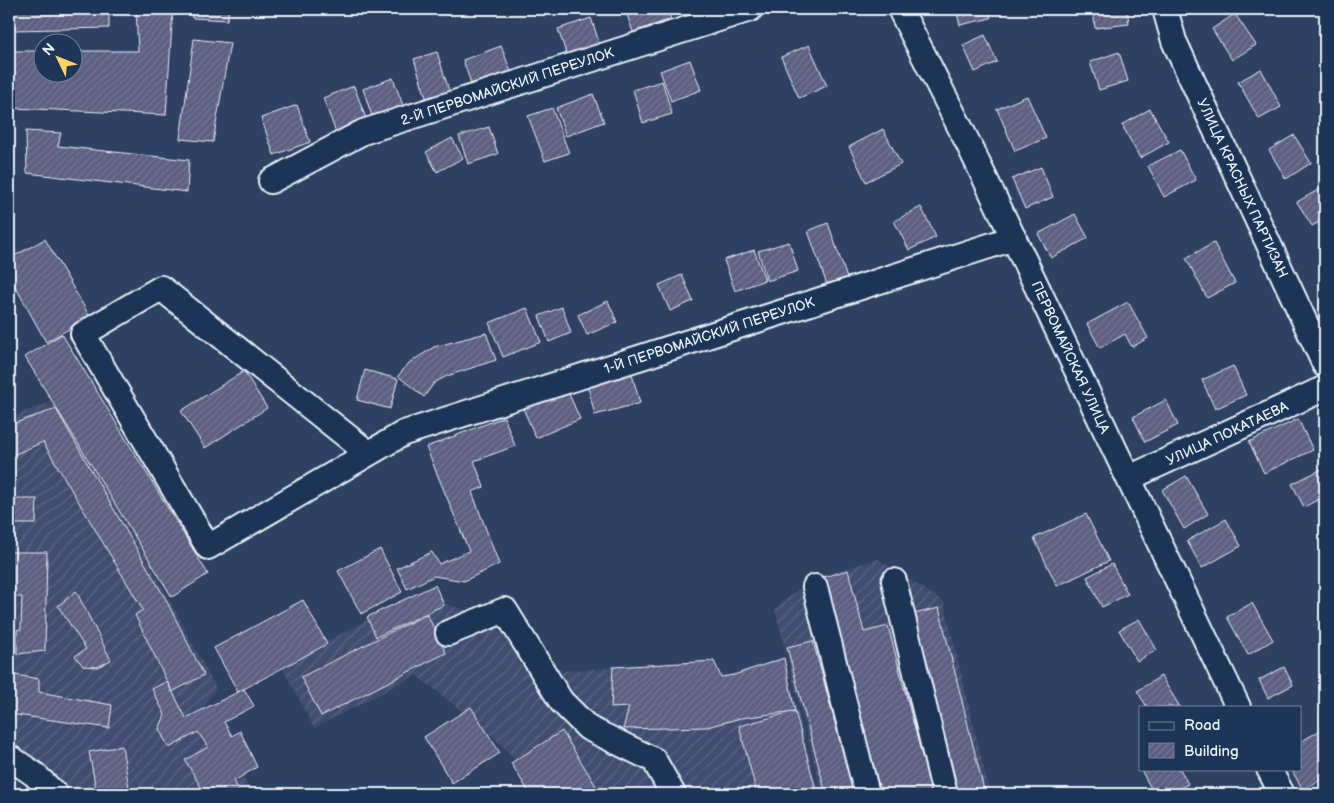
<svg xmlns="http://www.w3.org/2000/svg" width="1334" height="803" font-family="'Balsamiq Sans',sans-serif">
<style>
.industrial{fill:url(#industrial-furrows)}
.building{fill:url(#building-hatch);stroke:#e8f1f8}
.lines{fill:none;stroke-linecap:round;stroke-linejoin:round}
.minor-casing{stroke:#e8f1f8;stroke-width:28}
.minor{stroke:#1d3557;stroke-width:24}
.labels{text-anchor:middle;stroke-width:5;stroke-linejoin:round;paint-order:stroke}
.street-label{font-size:14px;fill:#e8f1f8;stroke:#1d3557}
</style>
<defs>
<pattern id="industrial-furrows" width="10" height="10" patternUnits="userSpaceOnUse" patternTransform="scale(1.25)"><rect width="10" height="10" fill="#404d6f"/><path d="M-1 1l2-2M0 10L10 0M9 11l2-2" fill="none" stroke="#5c6784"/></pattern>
<pattern id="building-hatch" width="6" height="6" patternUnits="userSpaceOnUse" patternTransform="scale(1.25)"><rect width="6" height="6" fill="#5d5f82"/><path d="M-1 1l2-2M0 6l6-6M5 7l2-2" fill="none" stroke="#747694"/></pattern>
</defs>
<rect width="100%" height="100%" fill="#2f4163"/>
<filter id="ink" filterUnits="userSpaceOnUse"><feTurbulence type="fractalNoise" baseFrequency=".02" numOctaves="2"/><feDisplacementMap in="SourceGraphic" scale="10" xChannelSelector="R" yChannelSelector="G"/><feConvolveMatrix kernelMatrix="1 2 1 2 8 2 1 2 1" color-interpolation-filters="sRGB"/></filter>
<g filter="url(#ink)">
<path class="industrial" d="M62,398L216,688L204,707L252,794H47L9,769V418Z
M878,559L944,602L990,794H822L775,609L813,578Z
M416,595L485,616L562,671L714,661L721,677L784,658L819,794H546L500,743L443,696L416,675L314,728L281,665Z"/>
<path class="building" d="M11,9H109V28L12,30Z
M136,9H173L166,115L13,108L12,51H42V72H72V51H138Z
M191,9H229L227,20L192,18Z
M637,9H667L671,19L633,32L626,12Z
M688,9H709L691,16Z
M956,9H989L991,18L960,25Z
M1093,9H1127L1129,24L1095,28Z
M1235,14L1256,45L1232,60L1212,29Z
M591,18L603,54L570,65L558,29Z
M985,35L997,62L975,72L963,45Z
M194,39L230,43L213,142L180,139Z
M809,45L827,86L799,98L781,57Z
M501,46L513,77L474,92L463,60Z
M437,52L451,97L428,104L414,59Z
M1119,52L1128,81L1099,90L1090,62Z
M690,60L701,90L671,101L660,71Z
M1261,69L1281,107L1259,119L1238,82Z
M393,78L405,111L374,122L363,89Z
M662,81L672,114L643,123L633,90Z
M354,86L368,124L337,135L323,98Z
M593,94L604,122L566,136L556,108Z
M1027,96L1046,138L1015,151L997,109Z
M297,105L310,142L274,155L261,118Z
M552,108L569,153L545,161L528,116Z
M1150,109L1169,142L1140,158L1122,125Z
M489,127L498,154L468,164L459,136Z
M883,129L901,164L866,182L849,147Z
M26,131L61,133L58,146L189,160L187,192L27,173Z
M1294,135L1311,163L1286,179L1269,150Z
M452,138L463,158L437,172L426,152Z
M1180,150L1196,180L1164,197L1148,166Z
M1041,167L1053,197L1025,209L1012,179Z
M1325,186V219L1312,226L1297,202Z
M921,207L936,237L909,250L894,221Z
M1075,214L1088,238L1051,258L1038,234Z
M828,223L847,278L827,285L808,231Z
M45,239L90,317L46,342L9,275V259Z
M789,242L798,271L767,281L758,251Z
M1214,243L1235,283L1207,298L1186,258Z
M754,250L765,280L735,291L724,260Z
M682,275L693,301L670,311L659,285Z
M608,301L617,322L587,335L578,315Z
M1128,302L1148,338L1132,347L1125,334L1100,348L1087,324Z
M562,307L571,333L549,342L539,316Z
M527,308L541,342L503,357L489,323Z
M486,333L496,360L447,376L434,383L424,397L398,376L409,363L434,347Z
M62,334L208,574L172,597L25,357Z
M1233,366L1246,395L1215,409L1202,380Z
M365,370L398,379L390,409L357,400Z
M244,371L267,408L205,448L181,411Z
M631,371L640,403L595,415L587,384Z
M566,387L580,419L536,438L522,406Z
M1166,400L1178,425L1145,442L1133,417Z
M56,409L165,598L204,675L172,692L135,615L143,610L43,442L9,457V425Z
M504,417L515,446L474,461L484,487L472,492L499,564L464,581L434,576L407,589L397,568L432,552L439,564L469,551L426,447Z
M1298,419L1313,450L1264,473L1249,442Z
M1322,469L1325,475V496L1304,507L1292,484Z
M1186,476L1208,514L1184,529L1162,490Z
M9,499H37L36,524H9Z
M1086,514L1109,561L1057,586L1034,538Z
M1226,519L1241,546L1202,568L1187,541Z
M1325,525V537L1320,528Z
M380,549L402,592L361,614L338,571Z
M9,552H47L45,651L17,654V630L21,629L22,597H9Z
M1112,564L1128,594L1102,607L1087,577Z
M848,570L864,632L888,626L932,794H881L824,577Z
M435,585L444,605L376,637L367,617Z
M76,591L111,660L98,667L83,666L75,656L86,649L58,606Z
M303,600L327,644L238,692L214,648Z
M1252,603L1273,640L1248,655L1227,617Z
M939,608L985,794H959L914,614Z
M427,614L446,653L321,716L301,677Z
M1139,619L1157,650L1137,661L1119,630Z
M813,641L854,794H826L787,647Z
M784,658L795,711L741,718L707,727L623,729L629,707L611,708L613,667L714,661L721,677L734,675Z
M1284,667L1293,685L1268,698L1259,680Z
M9,674L39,679V692L112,705L109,728L9,714Z
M1161,676L1180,707H1147L1137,691Z
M167,681L186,718L244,689L254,706L224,722L232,736L240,731L257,767L234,781L241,794H205L185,760L208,747L198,732L169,748L159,729L165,715L152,689Z
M471,707L500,753L452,783L424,737Z
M795,711L817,794H757L739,726Z
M1321,730L1325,737V777L1303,790L1291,769H1300V742Z
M562,731L601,794H530L511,763Z
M122,746L130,794H97L89,752Z
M1143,769H1180L1188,784L1168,794H1154L1141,770Z"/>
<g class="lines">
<g class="minor-casing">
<path id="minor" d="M900,9L968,143L1238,707
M1165,9L1174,41L1325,365
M271,181L363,132L750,9
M368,453L161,288L83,334L208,547L404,433L1014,238
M1129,478L1325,388
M894,581L945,794
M815,587L867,794
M448,633L505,610L561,701L588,728L654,760L673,794
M9,759H12L34,774L55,794
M1269,769L1282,794"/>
</g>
<use href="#minor" class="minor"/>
</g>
</g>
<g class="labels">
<g class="street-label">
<text transform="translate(507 86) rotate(-18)" y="5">2-Й ПЕРВОМАЙСКИЙ ПЕРЕУЛОК</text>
<text transform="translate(1243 188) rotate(65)" y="5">УЛИЦА КРАСНЫХ ПАРТИЗАН</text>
<text transform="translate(709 335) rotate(-18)" y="5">1-Й ПЕРВОМАЙСКИЙ ПЕРЕУЛОК</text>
<text transform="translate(1071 357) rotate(65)" y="5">ПЕРВОМАЙСКАЯ УЛИЦА</text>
<text transform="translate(1227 433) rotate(-25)" y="5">УЛИЦА ПОКАТАЕВА</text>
</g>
</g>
<rect width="1334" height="803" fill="none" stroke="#1d3557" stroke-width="30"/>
<rect x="15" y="15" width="1304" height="773" fill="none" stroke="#e8f1f8" stroke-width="2" filter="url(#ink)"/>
<rect x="1139" y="706" width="162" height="65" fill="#1d3557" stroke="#6e8097"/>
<rect x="1149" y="722" width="25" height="8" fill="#1d3557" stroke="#6e8097"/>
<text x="1184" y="730" font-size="15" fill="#e8f1f8">Road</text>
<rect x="1149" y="743" width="25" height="15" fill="url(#building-hatch)" stroke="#6e8097"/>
<text x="1184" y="756" font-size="15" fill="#e8f1f8">Building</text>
<g transform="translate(58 58) rotate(313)"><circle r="24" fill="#1d3557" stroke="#6e8097"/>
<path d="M0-4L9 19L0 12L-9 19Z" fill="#ffd166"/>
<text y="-8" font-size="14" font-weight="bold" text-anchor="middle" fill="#e8f1f8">N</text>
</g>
</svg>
